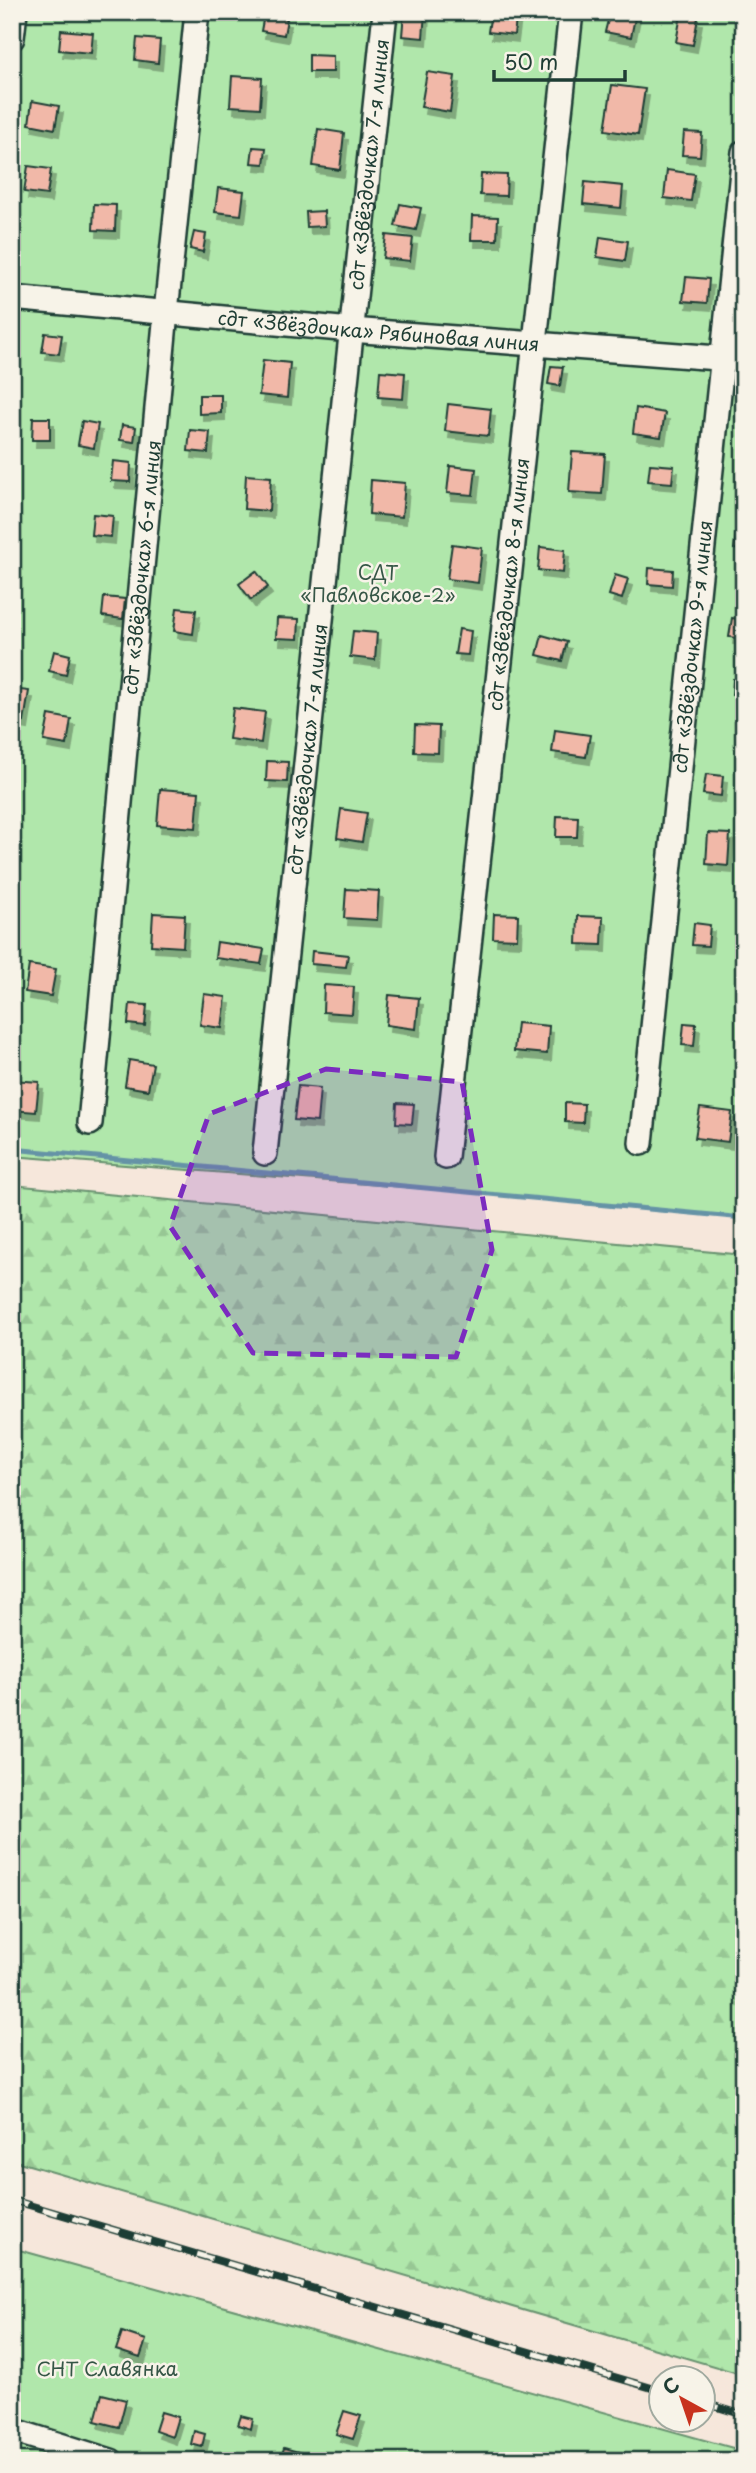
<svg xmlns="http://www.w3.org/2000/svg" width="756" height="2473" font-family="'Playpen Sans',sans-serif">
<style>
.forest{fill:url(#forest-firs);stroke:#689270;stroke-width:2}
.garden{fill:#b0e7ab;stroke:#689270;stroke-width:2}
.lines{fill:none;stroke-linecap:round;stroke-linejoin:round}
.stream{stroke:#6593a6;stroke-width:5}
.building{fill:#f1b8a8;stroke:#1f3d34;stroke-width:2;filter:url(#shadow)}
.minor-casing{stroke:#1f3d34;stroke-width:28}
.minor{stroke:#f7f3e8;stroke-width:23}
.rail-casing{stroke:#1f3d34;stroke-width:8}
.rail{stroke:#f7f3e8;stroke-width:5;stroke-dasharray:16;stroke-linecap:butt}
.marked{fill:#7b2cbf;fill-opacity:0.2;stroke:#7b2cbf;stroke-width:5;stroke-dasharray:14 9;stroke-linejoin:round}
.labels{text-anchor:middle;stroke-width:5;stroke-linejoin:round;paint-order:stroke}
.street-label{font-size:19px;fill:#1f3d34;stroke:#f7f3e8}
.park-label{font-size:19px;fill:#355646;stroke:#f7f3e8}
</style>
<defs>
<pattern id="forest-firs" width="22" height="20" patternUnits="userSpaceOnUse" patternTransform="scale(1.75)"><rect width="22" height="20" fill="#b0e7ab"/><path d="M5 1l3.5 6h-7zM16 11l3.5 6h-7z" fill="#97c794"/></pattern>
<filter id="shadow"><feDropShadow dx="4" dy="7" stdDeviation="0" flood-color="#0004"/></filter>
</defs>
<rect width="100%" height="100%" fill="#f6e7db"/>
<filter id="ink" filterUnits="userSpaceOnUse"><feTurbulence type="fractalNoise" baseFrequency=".0143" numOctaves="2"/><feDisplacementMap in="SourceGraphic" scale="14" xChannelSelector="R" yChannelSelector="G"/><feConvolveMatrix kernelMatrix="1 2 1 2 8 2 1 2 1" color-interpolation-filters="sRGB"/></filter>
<g filter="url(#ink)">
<path class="forest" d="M12,1185L744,1255V2375L12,2160Z"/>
<path class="garden" d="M12,12H744V1218L517,1196L12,1156Z
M12,2248L744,2451V2461H12Z"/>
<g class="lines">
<path class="stream" d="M12,1149L744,1218"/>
</g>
<path class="building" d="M404,12H425L423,38L402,36Z
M491,12H517L514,35L488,32Z
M610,12L636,13L631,37L605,32Z
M264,15L287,19L284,35L261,31Z
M681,15L698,18L693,45L676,42Z
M61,30L93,33L91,53L59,50Z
M137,38L160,40L158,63L135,60Z
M309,55L333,56V72H309Z
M427,72L455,76L450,112L421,107Z
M232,76L262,78L260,108L230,106Z
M612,85L645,89L638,135L605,130Z
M32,101L59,106L55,129L29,124Z
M318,129L344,133L340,170L313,166Z
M684,132L702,133L700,156L682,155Z
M253,147L266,148L264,164L251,163Z
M28,166L51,169L47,195L24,192Z
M667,170L695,174L691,201L664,198Z
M481,174L507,175L506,196L480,195Z
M585,182L623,186L621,208L583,204Z
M218,188L244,191L241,215L215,212Z
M94,204L116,205L115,231L93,230Z
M400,204L421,208L416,230L395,226Z
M324,211L325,226L307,227L306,212Z
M472,216L498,217L497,240H471Z
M194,232L206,234L203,252L190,249Z
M386,235L413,238L410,261L383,258Z
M600,237L628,241L625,261L597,257Z
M686,277L709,279L707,303L683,301Z
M45,333L62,335L59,354L42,352Z
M263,360L290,363L287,398L259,395Z
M551,366L563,367L560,386L548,384Z
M380,371L405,373L403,399L378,397Z
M199,395H221V413L199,414Z
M448,404L491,409L488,436L445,431Z
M636,408L665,413L661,437L633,433Z
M33,418H50V440H32Z
M82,421L98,424L94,448L78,445Z
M122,425L136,427L134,442L120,440Z
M190,430L210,432L208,453L188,451Z
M572,452L605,454L602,494L569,492Z
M113,461L131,463L130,482L111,481Z
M650,464L674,466L672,483L648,481Z
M450,466L476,469L473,495L447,493Z
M246,475L271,477L269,511L244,509Z
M371,480L405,483L402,517L369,514Z
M93,514L113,516L111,537L91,535Z
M738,516L744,517V550L734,549Z
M452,544L482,548L478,583L447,579Z
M540,547L565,550L563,573L538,570Z
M649,568L673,570L672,586L648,584Z
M256,571L268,587L251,600L239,584Z
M615,575L628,579L622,599L609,595Z
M104,597L125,599L123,619L102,616Z
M177,608L196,610L193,634L174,631Z
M277,618L299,619L298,639L276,638Z
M732,618L744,620V639L729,637Z
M459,629L471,631L468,655L455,654Z
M353,631L377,633L375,660L350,657Z
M542,635L567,642L562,661L537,655Z
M54,651L70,655L66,675L49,671Z
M733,679H744V696L732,695Z
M12,689L29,691L24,722L12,720Z
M233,708L265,712L261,743L229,739Z
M49,715L71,719L67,745L44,741Z
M415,725L439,726L438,753L414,752Z
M555,730L590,735L586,757L552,752Z
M267,761L288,762L287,782L266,781Z
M706,774L723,776L721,796L703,794Z
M160,789L199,792L196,828L157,825Z
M341,809L367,813L362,842L337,838Z
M557,816L578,817L577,837H556Z
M708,833L730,834L728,866L706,864Z
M346,889L379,891L377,920L344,918Z
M153,913L185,915L183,947L151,945Z
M494,914L518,915L517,939L493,938Z
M578,916L603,917L602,945L577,944Z
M694,923L710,925L708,946L692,945Z
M217,942L264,949L261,964L215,958Z
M312,951L348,955L346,967L311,964Z
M29,965L56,969L51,996L25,992Z
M324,985L354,987L352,1014L323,1012Z
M204,994L226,997L222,1028L200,1025Z
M389,995L419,998L416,1029L386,1025Z
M130,1004L147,1005L145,1026L128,1024Z
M517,1023L549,1026L547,1054L514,1051Z
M684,1023L696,1024L694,1046L682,1045Z
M129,1060L153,1064L148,1090L125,1086Z
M12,1080L39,1082L36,1112L12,1110Z
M298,1086L320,1088L317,1122L294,1120Z
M397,1103L414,1104L412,1124L396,1123Z
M565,1103L584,1104L583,1123L565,1122Z
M700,1108L732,1112L728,1142L695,1138Z
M122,2332L146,2340L140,2358L116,2350Z
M102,2394L126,2400L119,2427L95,2421Z
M344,2411L361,2416L353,2439L336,2434Z
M161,2412L178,2417L172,2437L155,2431Z
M241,2416L253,2419L251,2429L238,2425Z
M194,2431L205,2434L202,2447L191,2444Z
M284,2448L302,2453L300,2461H280Z"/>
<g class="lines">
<g class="minor-casing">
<g id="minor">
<path d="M12,38L15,12"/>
<path id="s1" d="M12,298L351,330L744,360"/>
<path id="s2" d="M90,1123L166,312L197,12"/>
<path id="s3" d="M641,1143L744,152"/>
<path id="s4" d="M265,1153L385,12"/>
<path id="s5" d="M446,1157L571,12"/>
<path d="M12,2430L111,2461"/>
</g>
</g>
<use href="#minor" class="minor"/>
<g class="rail-casing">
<path id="rail" d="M12,2200L662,2391
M704,2403L744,2415"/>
</g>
<use href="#rail" class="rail"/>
</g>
</g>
<path class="marked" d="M326,1069L462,1082L492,1250L456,1357L253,1353L170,1226L209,1114Z"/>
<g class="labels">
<g class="street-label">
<text dy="7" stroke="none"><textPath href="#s4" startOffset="994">сдт «Звёздочка» 7-я линия</textPath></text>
<text dy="7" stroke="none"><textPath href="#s1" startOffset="368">сдт «Звёздочка» Рябиновая линия</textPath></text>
<text dy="7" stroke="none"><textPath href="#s2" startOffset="558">сдт «Звёздочка» 6-я линия</textPath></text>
<text dy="7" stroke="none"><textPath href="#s5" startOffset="576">сдт «Звёздочка» 8-я линия</textPath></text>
<text dy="7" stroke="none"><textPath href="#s3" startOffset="499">сдт «Звёздочка» 9-я линия</textPath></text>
<text dy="7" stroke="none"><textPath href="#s4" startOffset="406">сдт «Звёздочка» 7-я линия</textPath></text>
</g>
<g class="park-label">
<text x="378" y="580">СДТ<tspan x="378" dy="22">«Павловское-2»</tspan></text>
<text x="107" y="2376">СНТ Славянка</text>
</g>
</g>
<rect width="756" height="2473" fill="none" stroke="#f7f3e8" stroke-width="42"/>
<rect x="21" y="21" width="714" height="2431" fill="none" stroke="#1f3d34" stroke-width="2.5" filter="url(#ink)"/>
<g transform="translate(682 2399) rotate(320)"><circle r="33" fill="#f7f3e8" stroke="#a1aaa0" stroke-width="2"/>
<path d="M0-5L12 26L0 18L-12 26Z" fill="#c8321e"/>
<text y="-10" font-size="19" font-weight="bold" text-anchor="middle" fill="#1f3d34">С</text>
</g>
<path d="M494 70v10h131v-10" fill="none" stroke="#1f3d34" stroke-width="3.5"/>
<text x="504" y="70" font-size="21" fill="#1f3d34" stroke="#f7f3e8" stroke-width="5" paint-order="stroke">50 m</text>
</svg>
